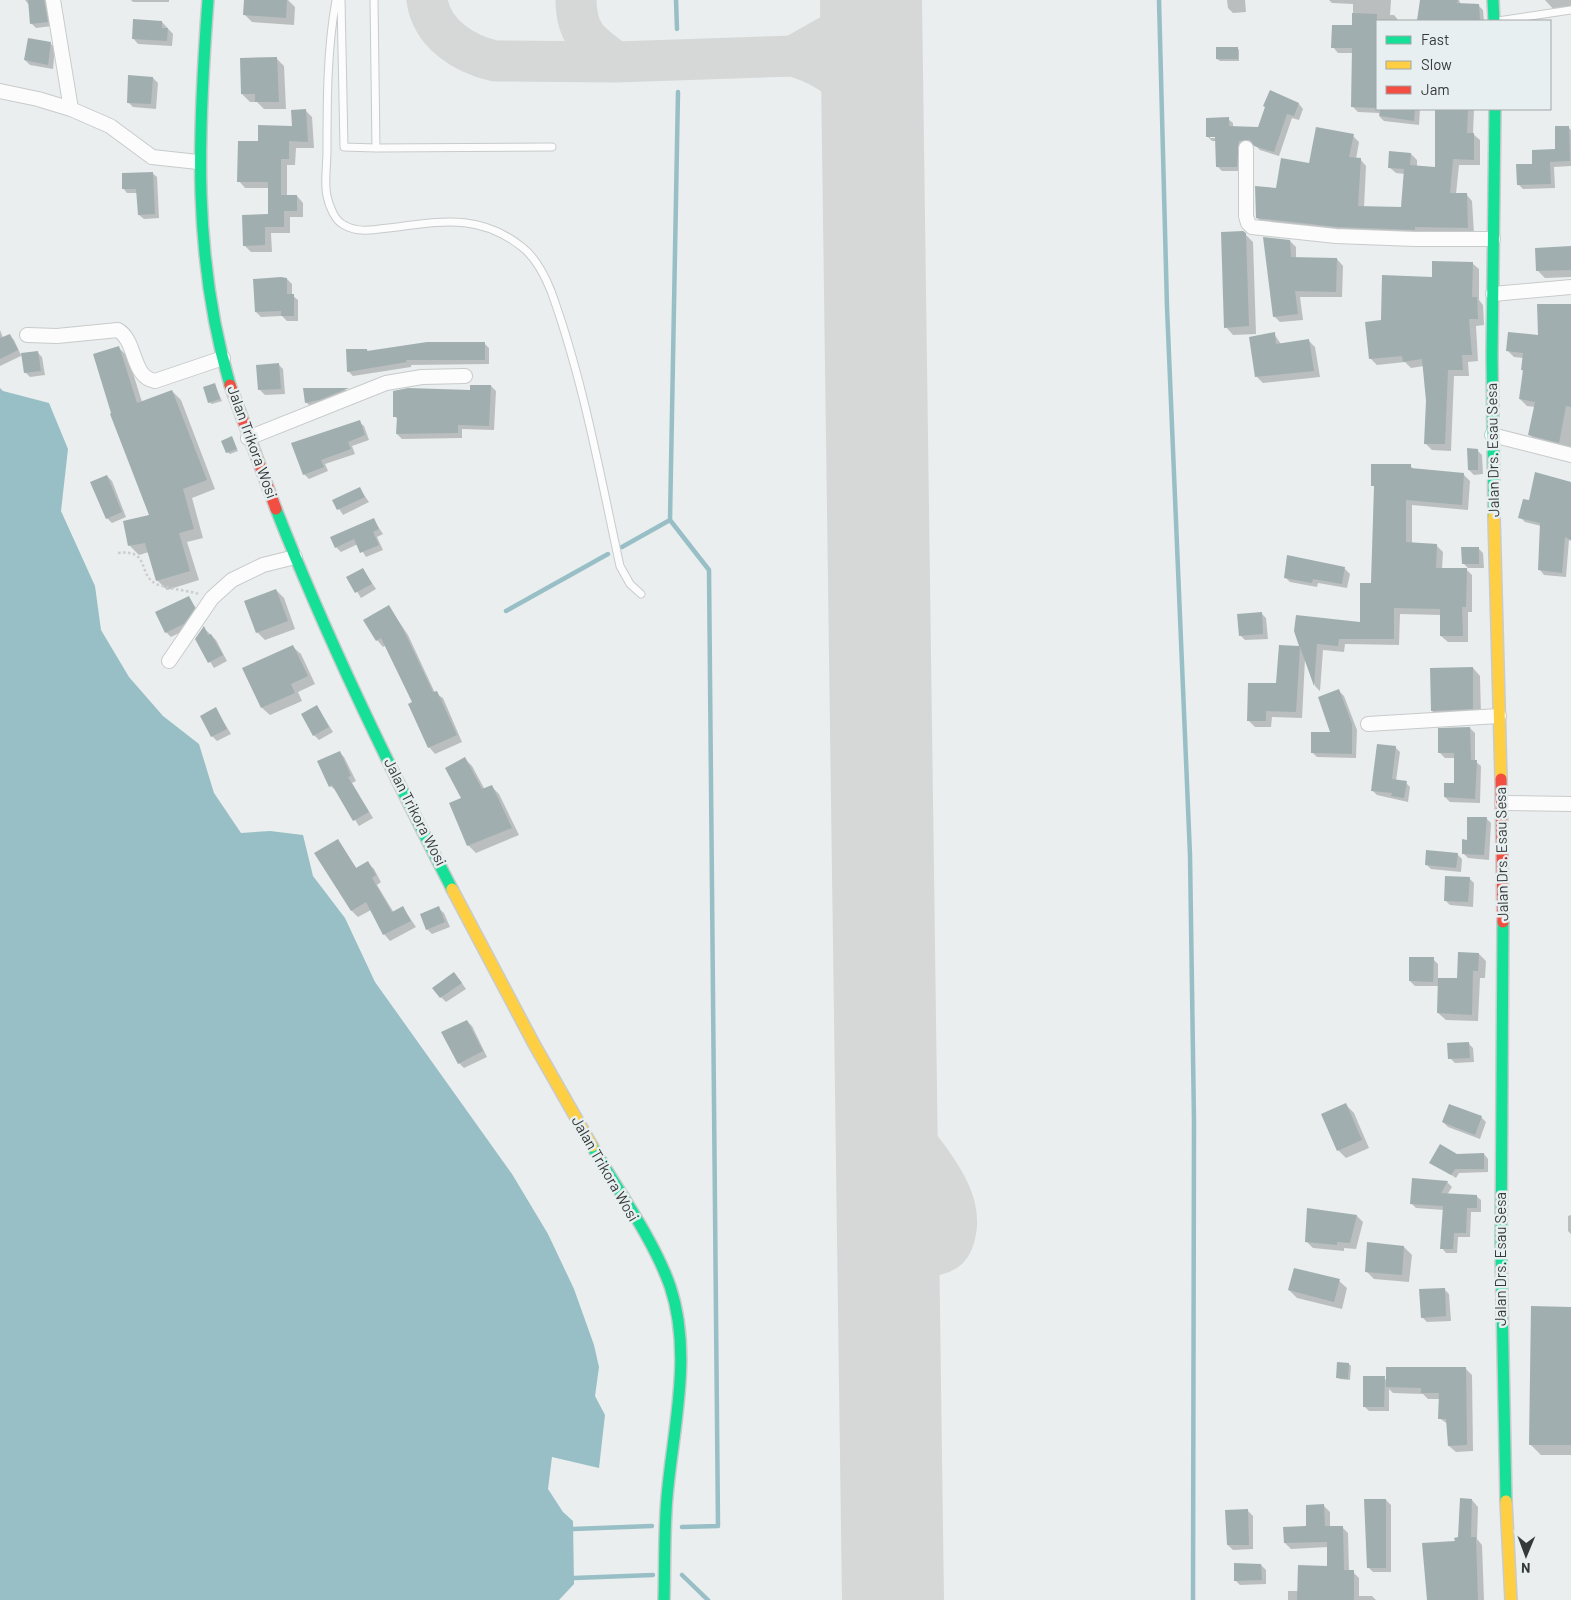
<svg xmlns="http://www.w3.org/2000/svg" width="1571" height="1600" font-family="Barlow,sans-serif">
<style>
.water{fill:#98bfc6}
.shadow{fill:#0003;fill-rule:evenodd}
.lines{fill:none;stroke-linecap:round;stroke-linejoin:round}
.stream{stroke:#98bfc6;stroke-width:4.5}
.taxiway{stroke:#d6d8d8;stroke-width:41}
.runway{stroke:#d6d8d8;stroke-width:102}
.building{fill:#a1aeb0}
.lane-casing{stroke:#c8cbcb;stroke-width:9}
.street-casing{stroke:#c8cbcb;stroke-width:16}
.fast-casing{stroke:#c8cbcb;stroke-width:14}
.slow-casing{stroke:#c8cbcb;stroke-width:14}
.jam-casing{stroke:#c8cbcb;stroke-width:14}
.path{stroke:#cccece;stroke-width:2.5;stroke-dasharray:2.5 2.5;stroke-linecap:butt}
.lane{stroke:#fcfcfc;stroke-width:7}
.street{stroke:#fcfcfc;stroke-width:14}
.fast{stroke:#16e098;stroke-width:11}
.slow{stroke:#ffcf43;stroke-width:11}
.jam{stroke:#f24e42;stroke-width:11}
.labels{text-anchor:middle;stroke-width:5;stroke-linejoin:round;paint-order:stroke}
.street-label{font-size:15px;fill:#363939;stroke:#e8eff0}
</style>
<rect width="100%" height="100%" fill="#eaeeee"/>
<path class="water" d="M0,388L3,391L49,403L68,449L61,511L95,586L101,630L129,677L163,716L199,744L214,793L241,833L270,831L303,835L313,876L345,918L375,982L512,1174L548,1234L574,1289L594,1345L599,1367L595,1396L605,1415L599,1468L552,1457L548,1489L563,1512L573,1521L574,1584L559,1600H0Z"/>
<path class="shadow" d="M25,0H48L52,26L36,28L32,24L30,6Z
M131,0H169V2H133Z
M245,0H288L295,7L294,25L252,22L244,14Z
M1227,0H1245L1246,12L1233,13L1228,8Z
M1329,0H1391L1390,15H1394L1399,21H1377V109H1420L1419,125L1384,121L1379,116V113L1358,112L1353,107V53H1338L1333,47L1353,26V4L1332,3Z
M1421,0H1459L1461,5H1478L1483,10L1484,21H1417Z
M1545,0H1571V11L1556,12Z
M162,22L173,34L172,46L138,44L133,38Z
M50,43L55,48L53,69L30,65L25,60Z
M1237,48L1239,50V61H1220L1217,59Z
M276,58L284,66L286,109H264L257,102H250L242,94Z
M153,78L158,83L156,109L133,107L128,102Z
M1299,104L1303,109L1299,120L1292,118L1279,156L1260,150L1255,145H1244L1242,171H1222L1217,166V141H1212L1207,136L1228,119L1233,123V127L1259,128L1266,107ZM1210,135L1222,138H1210Z
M1437,109H1474L1473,134L1480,140V165H1459L1456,194H1466L1472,201L1474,234L1420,236L1264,224L1257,218L1277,190L1353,136L1359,142L1356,159H1360L1366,166L1364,208L1402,209L1405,174L1396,173L1389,167L1390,153L1411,154L1417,160V167L1436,169Z
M305,110L312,117L314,148H296L295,165H287V196H297L303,203V217H290V233H271L272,252H251L244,245L269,216V188H245L239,181L260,143L293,127Z
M1568,127L1571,130V166L1554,167L1555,188L1523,189L1518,184L1533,165L1556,150Z
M152,173L157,177L159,218L144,219L139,215L138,193H127L123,188Z
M1243,232L1253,242L1256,334L1233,335L1226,327Z
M1290,241L1296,247V259H1337L1343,266L1342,297H1300L1303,320L1280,322L1274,316Z
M1571,247V277L1545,278L1538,271Z
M1472,263L1479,269V300L1483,305L1484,325L1476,326L1478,361L1468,362L1469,376H1454L1451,451L1432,450L1425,443L1427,401L1424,366L1411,368L1405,362L1377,365L1371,359L1382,322L1433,278Z
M287,279L292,284V295L298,300V321H287L282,316L261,317L256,312Z
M1571,306V448L1536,441L1530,435L1535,407L1527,406L1520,399L1524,372L1522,370L1523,358L1514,357L1508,351L1539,337Z
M0,330L3,338L9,335L14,340L21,355L37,352L42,357L45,375L30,377L25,372L23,355L0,366Z
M1274,334L1281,344L1308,340L1315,347L1320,377L1263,383L1257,377Z
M484,343L489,348V364L411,365V367L353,376L348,371L367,350L369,352Z
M119,348L128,357L142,402L172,391L181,400L215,489L192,498L203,538L187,542L199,580L167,590L157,580L149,552L139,555L130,546L151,516L113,414Z
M278,364L283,369L285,394L265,395L260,390Z
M215,385L222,401L212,404L209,402Z
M491,386L496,391L494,430L462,429V438L402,439L397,434L398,420L395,416Z
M304,390H349L353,394L311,407L306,402Z
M359,422L364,426L369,440L352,446L355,454L325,464L328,471L309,479L304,474Z
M232,438L238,451L230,454L227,452Z
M1477,450L1482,455L1483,474L1474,475L1469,470Z
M1410,466L1415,470L1464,475L1470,481L1468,510L1412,505V544L1436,545L1443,552L1442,569H1466L1472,575V612H1468V642H1448L1441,636V615L1400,614L1399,645L1345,644L1344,652L1323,650L1320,691L1315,686L1305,659L1302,718L1272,717L1271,727H1255L1248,720L1277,684L1280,646L1301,648L1361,624L1373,584L1375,488L1373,485Z
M107,476L112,481L126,517L112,523L107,518Z
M1571,484V541L1569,540L1566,577L1544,575L1540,570L1541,526L1525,522L1520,517L1530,502Z
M359,488L369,502L343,515L334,501Z
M373,519L383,534L377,537L383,550L366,557L358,544L341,552L336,547Z
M1478,548L1483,553L1484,568H1468L1463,563Z
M1288,557L1345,569L1350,574L1347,588L1318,583L1317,587L1290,582L1285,577Z
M363,569L376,589L361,598L348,577Z
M276,590L284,598L295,629L265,640L257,632Z
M189,597L199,613L189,628L171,637L166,632Z
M389,607L408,635L435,693L443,698L462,742L435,754L429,747L413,703L386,645L383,647L377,640Z
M1261,613L1266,618L1268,639L1245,640L1240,635Z
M204,628L216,640L227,661L214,668L196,639Z
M293,647L301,654L315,684L298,692L302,701L270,715L262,708Z
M1473,668L1480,676L1481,716L1440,719L1432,711Z
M1339,691L1344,696L1357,730L1356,758L1317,757L1312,752L1332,733Z
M317,706L333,732L319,740L314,735Z
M216,709L231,734L217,741L212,736Z
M1470,728L1475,733V761L1481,766L1480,803L1450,802L1445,797L1455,784L1456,758H1445L1440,753Z
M1395,747L1400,752L1396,781L1406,783L1410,787L1408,802L1377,795L1372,790Z
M339,752L344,757L356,781L352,783L373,818L359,826L336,790L330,786Z
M465,759L472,766L485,790L492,787L499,794L519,835L476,853L468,845L451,804L462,799Z
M1486,818L1491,823L1489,860L1468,858L1463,853L1468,841Z
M337,840L357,869L368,863L374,869L381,882L377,885L394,913L403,908L416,927L390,941L384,934L371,910L358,917L352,911L316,854Z
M1457,854L1462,859L1461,872L1431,869L1426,864Z
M1469,878L1474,883L1473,907L1450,905L1445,900Z
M438,908L444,913L450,927L432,934L427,929Z
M1479,954L1486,961L1485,978H1480L1478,1021L1446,1020L1438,1013L1439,986H1415L1410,981L1433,959L1438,964V979H1458Z
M459,979L466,989L446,1002L441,997Z
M467,1021L472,1026L487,1057L464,1068L459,1063Z
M1468,1043L1473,1048L1474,1062L1455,1063L1450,1058Z
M1346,1105L1354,1113L1369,1148L1346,1158L1338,1150Z
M1481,1117L1486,1122L1480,1139L1448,1127L1443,1122Z
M1484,1154L1488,1159V1172L1459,1173L1456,1178L1431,1162L1456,1155Z
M1447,1182L1452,1187L1447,1195L1476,1196L1481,1200V1212H1471L1470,1237H1458L1457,1253H1446L1442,1248L1444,1210L1416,1208L1411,1203Z
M1571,1215V1234L1568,1231V1216Z
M1357,1216L1363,1222L1356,1249L1344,1248V1251L1313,1248L1306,1241Z
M1404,1247L1412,1255L1409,1282L1374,1279L1366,1271Z
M1339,1281L1347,1288L1342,1309L1297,1298L1289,1290Z
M1444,1289L1449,1294L1451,1321L1427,1322L1422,1317Z
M1571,1308V1455H1541L1530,1444Z
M1349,1364L1351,1366L1350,1380L1340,1379L1337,1377Z
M1466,1369L1472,1375L1473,1451L1456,1452L1449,1446L1448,1424L1439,1418L1440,1399H1428L1423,1394L1393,1393L1389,1389V1411H1369L1364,1406L1384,1378L1387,1381Z
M1386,1500L1391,1505V1572H1373L1368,1567Z
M1472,1500L1478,1507L1477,1539L1482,1545L1484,1600H1431L1456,1542L1460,1539Z
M1324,1506L1330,1512V1527H1342L1348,1533L1349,1572H1353L1359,1578V1596H1372L1376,1600H1288V1591H1298L1329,1567L1328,1547L1291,1549L1285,1543L1307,1527Z
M1248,1511L1253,1516V1549L1233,1550L1228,1545Z
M1261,1565L1266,1570V1584L1240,1585L1235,1580Z"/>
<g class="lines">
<path class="stream" d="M676,0L677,29
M1159,0L1167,307L1190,855L1194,1121L1193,1600
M670,520L709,570L718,1526L682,1527
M622,547L670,520L678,92
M506,611L608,554
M573,1529L652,1526
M682,1575L708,1600
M574,1578L653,1575"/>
<path class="taxiway" d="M427,0C432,34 464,54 495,61L616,62L793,56L841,29L864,0
M576,0C576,34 590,43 616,62
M793,56C851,74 857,98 873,151
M886,1104C907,1132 948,1175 955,1208C958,1220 957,1240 948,1249C943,1254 934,1255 927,1257C909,1262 887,1267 879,1243C870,1219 883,1160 887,1134"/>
<path class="runway" d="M871,0L893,1600"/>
</g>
<path class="building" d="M28,0H44L48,22L30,24Z
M244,0H287L286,18L243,15Z
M1420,0H1458L1457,3L1479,4L1480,21H1417Z
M1352,13L1377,14L1376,108L1351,107L1352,48H1331L1332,25H1352Z
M133,19L162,21V28H168L167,41L132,39Z
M28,38L51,42L48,65L24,60Z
M1216,47H1238V59H1216Z
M277,57L279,102H255V94H241L240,58Z
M128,75L153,77L151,104L127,103Z
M1270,90L1299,103L1294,116L1287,114L1274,152L1254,146L1250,140L1239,141L1237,167H1216L1215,137H1206V118L1229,117V126L1258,127L1265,107L1263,106Z
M306,109L308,142L289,141V159H281V195H297V211H284V227H265V245L243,246L242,215L268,214V182H237L238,141H258V125L292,126L291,110Z
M1380,109H1415L1414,121L1380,116Z
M1435,109H1468L1467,133H1474V160L1453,159L1450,193H1467L1468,228L1415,227V230L1337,227L1256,218L1255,186L1276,188L1281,158L1309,163L1316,127L1354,134L1349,157L1361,158L1358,206L1401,207L1404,169L1388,168L1389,151L1411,153L1410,165L1435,167Z
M1555,126H1569L1570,161L1550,162L1551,184L1517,185L1516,164H1532V150L1555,149Z
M153,172L155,214L138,215L136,189H122V173Z
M1243,231L1246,233L1249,326L1224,328L1221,232Z
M1263,237L1290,240L1291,257L1337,258L1336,292L1295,291L1298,314L1273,317Z
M1571,246V270L1536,271L1535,248Z
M1432,261L1473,262L1472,297H1477L1478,319H1469L1472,355H1462L1463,370H1448L1445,444H1424L1426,401L1422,359L1403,362L1402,356L1369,359L1365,322L1381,320L1382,275L1432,277Z
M281,277L287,278V294H294V316H281V311L255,312L253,279Z
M1537,304H1571V407L1566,406L1559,443L1528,435L1535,402L1519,399L1523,370H1521L1523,353L1506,351L1508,332L1538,335Z
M1275,332L1276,344L1309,339L1314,371L1255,377L1249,337Z
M10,334L18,350L0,359V338Z
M427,342H485V360H406L407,362L347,372L346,349H367V351Z
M119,346L137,403L172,390L207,480L183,489L194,529L179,533L190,571L156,581L145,543L128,546L123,521L149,515L110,414L111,413L93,354Z
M38,351L41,371L24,373L21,353Z
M279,363L281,389L258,390L256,365Z
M215,383L220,399L208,403L203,387Z
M470,385H491L489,426L458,425V433L396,434L397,417H393V391L408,388L470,390Z
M303,388H349L319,400L305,403Z
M360,420L365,435L348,442L351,449L321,460L324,467L303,475L291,443Z
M232,436L237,449L226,453L221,441Z
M1467,448L1478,449V470H1468Z
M1371,464H1411V468L1464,473L1462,505L1406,500V542L1437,544L1436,568H1467L1466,607H1462L1463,636H1440V609L1394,608V639H1339L1338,646L1317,644L1314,686L1300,647L1296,712L1266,711V721H1247L1248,683H1276L1279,645L1299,646L1294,631L1296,615L1360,622V583H1371L1374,486H1371Z
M1535,472L1571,482V540L1565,537L1562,573L1538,570L1540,523L1518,518L1523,499L1529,500Z
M107,475L122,512L106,519L90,482Z
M360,487L365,497L337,510L332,500Z
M374,518L379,529L373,532L379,545L360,553L354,539L335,548L330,537Z
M1461,547H1479V564H1462Z
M1287,555L1345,567L1342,584L1313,579L1312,583L1284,578Z
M363,568L372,584L355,593L346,577Z
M276,589L288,621L256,633L244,601Z
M189,596L195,608L184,624L165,633L155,612Z
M389,605L402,627L433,692L437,691L457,735L428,748L408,704L412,702L381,638L376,641L363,620Z
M1262,612L1263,634L1239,636L1237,614Z
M204,626L208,635L211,634L223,655L208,663L195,639Z
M293,645L308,676L291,684L295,693L261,708L242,668Z
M1473,667V709L1431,711L1430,668Z
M1339,689L1352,724V754L1311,753V732H1330L1318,697Z
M317,705L329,727L313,736L301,714Z
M216,707L227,729L211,737L200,716Z
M1470,727L1471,760H1477L1475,799L1444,797V783H1454V753H1438V728Z
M1377,744L1396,746L1392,779L1407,781L1404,798L1391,796L1392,793L1371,791Z
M340,751L351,776L348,777L369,812L353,821L332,785L329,787L317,761Z
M465,757L482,789L492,785L512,828L467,846L449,803L461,798L445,768Z
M1467,817H1487L1484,855L1462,854V839L1467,840Z
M338,839L356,868L368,861L376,875L372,878L392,912L403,906L411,921L383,935L366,902L351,911L314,853Z
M1426,850L1458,853L1456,868L1425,865Z
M1445,876L1470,877L1468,902L1444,901Z
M439,906L445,922L426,930L420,914Z
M1458,952L1479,953L1478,971H1473L1472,1015L1437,1013L1438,978H1457Z
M1409,957H1434L1433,982L1409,981Z
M454,972L462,983L440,998L432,988Z
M467,1020L483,1051L458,1064L441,1032Z
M1469,1042L1470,1058L1448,1059L1447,1043Z
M1346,1103L1362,1140L1337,1151L1321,1114Z
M1449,1104L1482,1116L1475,1135L1442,1122Z
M1440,1144L1457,1154L1484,1153V1169H1455L1451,1175L1429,1163Z
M1412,1178L1448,1181L1441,1193L1477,1195V1208H1467L1466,1233H1454L1453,1249H1440L1443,1206L1410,1204Z
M1307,1208L1357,1215L1350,1243L1337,1242V1245L1305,1242Z
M1367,1242L1404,1246L1402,1275L1365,1272Z
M1294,1268L1340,1279L1334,1302L1288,1290Z
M1445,1288L1446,1316L1421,1318L1419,1289Z
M1531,1306L1571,1307V1445H1529Z
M1337,1362L1349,1363L1348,1379L1336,1378Z
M1386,1367H1466L1467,1445L1448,1446L1446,1419H1438L1439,1393H1421V1388L1386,1387Z
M1363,1376H1385L1384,1407H1363Z
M1460,1498L1472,1499L1471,1537H1476L1478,1600H1427L1422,1543L1455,1541L1454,1538L1458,1537Z
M1364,1499H1386V1568H1367Z
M1324,1504L1325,1526H1343L1344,1570H1354V1600H1297L1298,1565L1327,1566V1542L1284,1543L1283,1527L1306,1526V1505Z
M1248,1509L1249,1545H1227L1225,1510Z
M1234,1563L1261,1564L1262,1580L1234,1581Z"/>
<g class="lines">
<g class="lane-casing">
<path id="lane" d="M336,0C327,50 327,101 327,151C327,165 324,183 327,196C329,206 335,221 344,225C357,233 374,230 388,228C439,222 478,212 522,247C535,257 545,276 551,291C583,379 600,474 620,566L630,584L641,594
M341,0L344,147L376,148
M374,0L376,148L552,147
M1498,21L1571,10"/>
</g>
<g class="street-casing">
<path id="street" d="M53,0L71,109L110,126L152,157L198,162
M0,91L38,99L71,109
M1246,148V216L1248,223L1252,227L1336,236L1415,239H1493
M1493,294L1571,287
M27,335L57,336L118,330C137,341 131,377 155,381L223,358
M1492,435L1571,455
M248,438L386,383L422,377L465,376
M169,661L212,598L232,580L263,565L295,557
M1368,724L1499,716
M1502,803L1571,804"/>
</g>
<g class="fast-casing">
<path id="fast" d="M208,0C198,132 192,256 230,385
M1493,0L1494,21
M276,509C327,639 388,764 452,889
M1494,516L1492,356L1495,109
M1503,922L1501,1252L1506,1501
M592,1146C618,1191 653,1238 670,1286C693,1354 673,1428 667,1497C664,1531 665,1566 664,1600"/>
</g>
<g class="slow-casing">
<path id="slow" d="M1494,516L1501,779
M452,889L534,1044L592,1146
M1506,1501L1511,1600"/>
</g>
<g class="jam-casing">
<path id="jam" d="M230,385L276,509
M1501,779L1503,922"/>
</g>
<path class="path" d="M118,553C151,549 137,574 156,584C169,589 185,590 199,594"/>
<use href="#lane" class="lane"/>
<use href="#street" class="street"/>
<use href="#fast" class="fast"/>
<use href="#slow" class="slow"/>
<use href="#jam" class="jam"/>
</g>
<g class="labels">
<g class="street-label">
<text transform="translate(252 442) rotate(70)" y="5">Jalan Trikora Wosi</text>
<text transform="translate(1493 450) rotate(-91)" y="5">Jalan Drs. Esau Sesa</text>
<text transform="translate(415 812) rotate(63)" y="5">Jalan Trikora Wosi</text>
<text transform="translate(1502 854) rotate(-91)" y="5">Jalan Drs. Esau Sesa</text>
<text transform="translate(605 1169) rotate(60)" y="5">Jalan Trikora Wosi</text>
<text transform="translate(1501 1259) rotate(-90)" y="5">Jalan Drs. Esau Sesa</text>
</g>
</g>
<rect x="1376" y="20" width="175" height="90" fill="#e8eff0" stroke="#a1a6a7"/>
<rect x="1386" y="36" width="25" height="8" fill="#16e098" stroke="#a1a6a7"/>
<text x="1421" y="45" font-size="15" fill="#363939">Fast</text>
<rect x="1386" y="61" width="25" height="8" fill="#ffcf43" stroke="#a1a6a7"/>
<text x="1421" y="70" font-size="15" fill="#363939">Slow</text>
<rect x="1386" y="86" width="25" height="8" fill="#f24e42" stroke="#a1a6a7"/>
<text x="1421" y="95" font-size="15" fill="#363939">Jam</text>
<g transform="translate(1526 1555) rotate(181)" stroke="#e8eff0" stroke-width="4" paint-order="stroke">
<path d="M0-4L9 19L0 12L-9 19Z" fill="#363939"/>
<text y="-8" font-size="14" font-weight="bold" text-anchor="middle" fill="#363939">N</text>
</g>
</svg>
